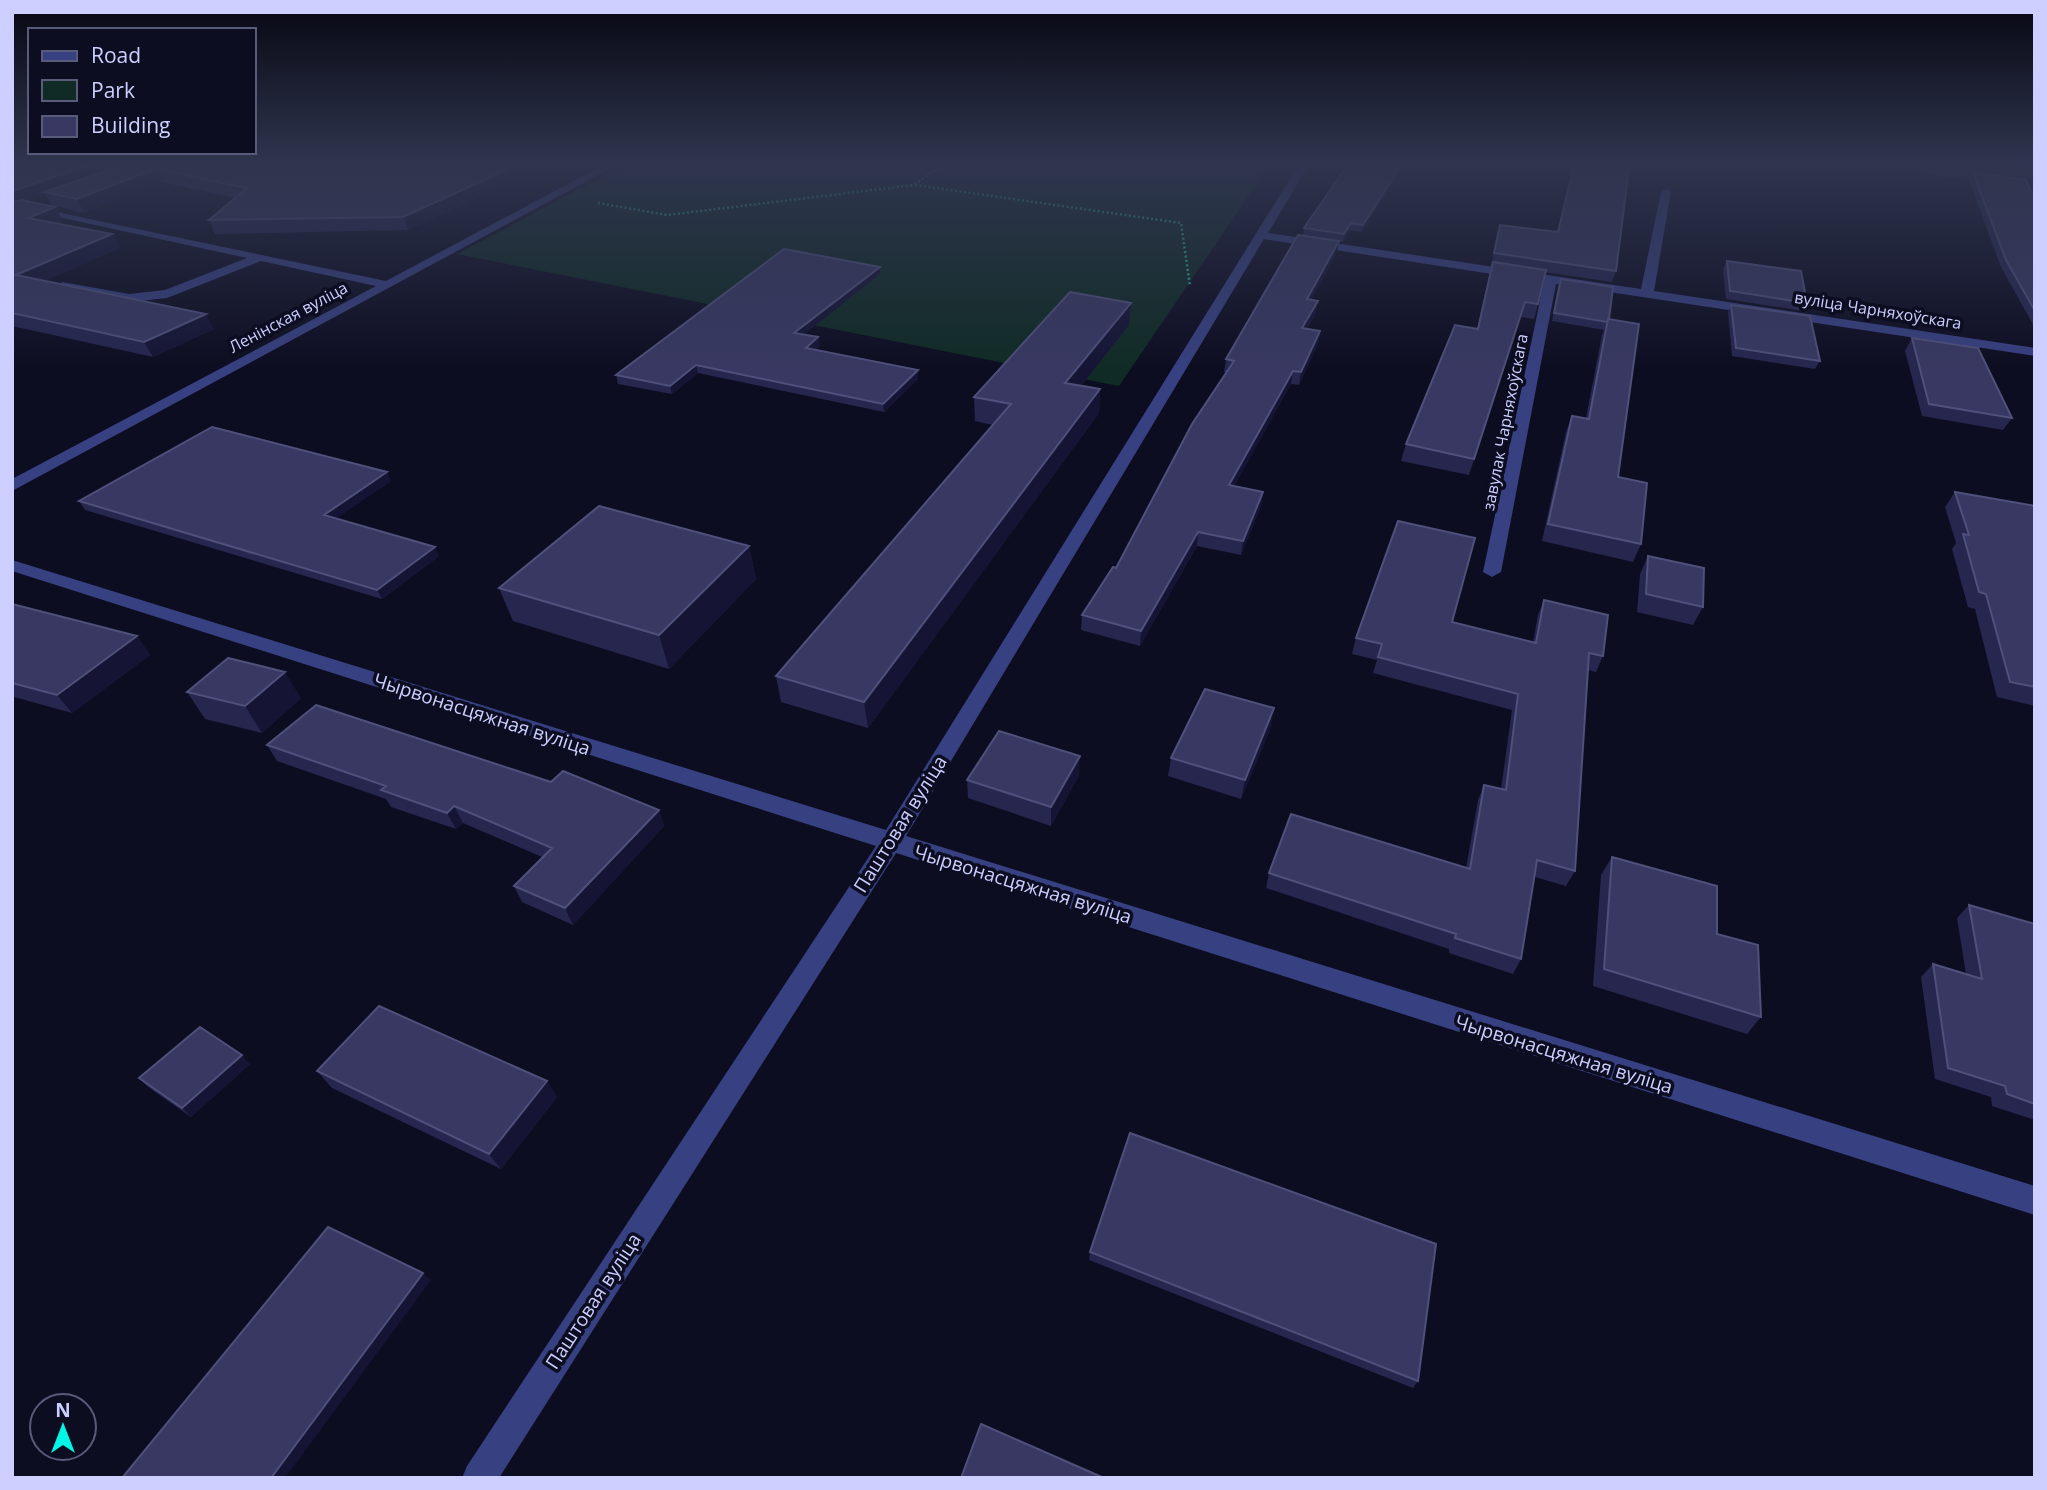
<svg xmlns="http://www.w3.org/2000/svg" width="2047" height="1490" font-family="'Open Sans',sans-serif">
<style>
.green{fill:#102b25}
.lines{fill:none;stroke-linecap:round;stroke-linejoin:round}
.path{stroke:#2db395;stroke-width:2.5;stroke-dasharray:2 2.5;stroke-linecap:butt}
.minor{fill:#374080;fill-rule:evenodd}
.wall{fill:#26264f}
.shaded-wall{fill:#151435}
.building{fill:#383862;stroke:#4f507b;stroke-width:2}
.labels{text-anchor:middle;stroke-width:7;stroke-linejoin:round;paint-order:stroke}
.far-street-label{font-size:16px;fill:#cccfff;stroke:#0d0d21}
.street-label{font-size:19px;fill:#cccfff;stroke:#0d0d21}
</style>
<rect width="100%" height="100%" fill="#0d0d21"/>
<path class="green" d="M633,161H1272L1119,386L457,254Z
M1963,161H2031L2035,164V180C2010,183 1930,181 1911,167L1912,165L1969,168Z"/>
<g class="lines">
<path class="path" d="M915,185L1181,223L1190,286
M598,203L667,215L914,185L947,161"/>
<path class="minor" d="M611,161H624L12,491V479L376,286L261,261L167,298L129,302L66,289L60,285L62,282L129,294L165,290L247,258L31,211L27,210V206L386,281Z
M1301,161H1311L1268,233L1641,289L1661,192L1666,189L1671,192L1654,291L2035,348V356L1556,284L1501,572L1492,577L1483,572L1544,282L1264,239L906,836L2035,1186V1215L896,853L499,1478H462L467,1466L876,846L12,571V560L886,830Z"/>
</g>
<path class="wall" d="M12,161H557L408,230L215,234L209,220L235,198L161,182L84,213L52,205L46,195L28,201L55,207L63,221L57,223L112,234L120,248L44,281L214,329L153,357L12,326Z
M1575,161H1630L1616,271L1612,282L1545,272L1538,304L1534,319L1521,317L1469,475L1401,461L1406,444L1477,329L1500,225L1557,232Z
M1403,167L1362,232L1349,230L1343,242L1303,236L1304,228Z
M1973,173L2035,199V328L2001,267L1969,180Z
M1337,253L1311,300L1316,313L1307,329L1320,331L1318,344L1299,385L1291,384L1234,486L1263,492L1261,506L1241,555L1197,546L1140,646L1081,630L1082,615L1116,568L1226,372H1224L1226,359Z
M1727,261L1807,303L1803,311L1726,299L1723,269Z
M880,267V274L804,334L820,345L815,350L918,370V379L884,412L698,373L672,394L618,384L616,375Z
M1561,279L1609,319L1618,477L1641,544L1633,562L1542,541L1566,432L1572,416L1586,418L1602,335L1604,330L1552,321L1558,287Z
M1131,303L1129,325L1081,386L1100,389L1099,413L868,728L781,702L776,676L993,425L975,421L974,397Z
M1731,305L1820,361L1815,369L1732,356L1728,312Z
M1912,338L2012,418L2003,430L1922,416L1905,351Z
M391,481L336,518L439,556L382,599L85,510L79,501Z
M1955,492L2035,506V706L1997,697L1975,609L1968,607L1952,549L1956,543L1945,507Z
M749,546L756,579L669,669L513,621L499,588Z
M1648,556L1703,607L1693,625L1637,612L1640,574Z
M1544,600L1603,656L1596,672L1588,670L1575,871L1566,886L1535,877L1521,959L1513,974L1449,953V949L1266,888L1269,873L1466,868L1478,800L1484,785L1501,789L1512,710L1373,673L1377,660L1352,654L1356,638L1452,622L1533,642L1538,615Z
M12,604L137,636L150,655L72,713L14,697L12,698Z
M187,692L301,698L262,733L205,719Z
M1271,727L1241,799L1168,776L1171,758Z
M267,745L551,782L659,810L664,826L573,925L522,902L514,886L542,857L463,823L456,829L391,807L386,799L277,761Z
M1079,775L1051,826L968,798L967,780Z
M1612,857L1761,1017L1747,1034L1593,986L1601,875Z
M1969,905L2035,924V1120L1992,1106L1991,1097L1935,1079L1921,977L1933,964L1966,974L1957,918Z
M250,1064L191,1117L148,1087L139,1078Z
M317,1071L547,1081L557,1097L501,1169L332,1088Z
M1090,1252L1418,1381L1413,1388L1089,1260Z"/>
<path class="shaded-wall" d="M102,161H147L44,192L46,195L12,207V191Z
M526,161H557L408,230L403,217Z
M1405,161L1403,167L1362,232L1363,225Z
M155,169L161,182L84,213L77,199Z
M55,207L63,221L36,232L28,218Z
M1351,223L1349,230L1343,242L1344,234Z
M112,234L120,248L25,290L16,275Z
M1339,241L1337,253L1305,312L1307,299Z
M880,267V274L796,341L794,333Z
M1318,301L1316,313L1300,341L1302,328Z
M1131,303L1129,325L1065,406V383Z
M206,314L214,329L153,357L144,342Z
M1320,331L1318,344L1299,385L1301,372Z
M818,337L820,345L807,356L806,348Z
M696,365L698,373L672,394L670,386Z
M918,370V379L884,412L883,404Z
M1293,371L1291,384L1227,499L1229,485Z
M1100,389L1099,413L868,728L864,702Z
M387,472L391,481L328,524L324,515Z
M1263,492L1261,506L1241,555L1243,541Z
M1198,532L1197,546L1140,646L1141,631Z
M749,546L756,579L669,669L659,635Z
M435,547L439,556L382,599L377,590Z
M137,636L150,655L72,713L57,695Z
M285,672L301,698L262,733L245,706Z
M1274,708L1271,727L1241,799L1245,780Z
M1080,756L1079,775L1051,826V807Z
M454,806L463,823L456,829L447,813Z
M659,810L664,826L573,925L565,908Z
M242,1055L250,1064L191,1117L182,1108Z
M547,1081L557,1097L501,1169L489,1154Z
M423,1273L431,1280L285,1478H271Z"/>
<path class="building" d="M12,161H102L12,191Z
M135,161H526L403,217L209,220L247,188L155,169L77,199L44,192Z
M1350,161H1404L1363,225L1351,223L1344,234L1304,228Z
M1575,161H1630L1616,271L1494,253L1500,225L1558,232Z
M1973,173L2026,180L2035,199V311L2006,260Z
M22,200L55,207L28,218L112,234L16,275L206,314L144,342L12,313V202Z
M1298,235L1339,241L1307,299L1318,301L1302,328L1320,331L1301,372L1293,371L1229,485L1263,492L1243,541L1198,532L1141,631L1082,615L1113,567L1116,568L1192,424L1234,361L1226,359Z
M784,249L880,267L794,333L818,337L806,348L918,370L883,404L696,365L670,386L616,375Z
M1727,261L1801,271L1807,303L1730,291Z
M1493,262L1546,270L1538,304L1525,302L1474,459L1406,444L1455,325L1478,329Z
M1561,279L1613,287L1609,319L1607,322L1554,313Z
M1070,292L1131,303L1065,383L1100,389L864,702L776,676L1011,404L974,397Z
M1731,305L1810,316L1820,361L1736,348Z
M1608,319L1639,324L1618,477L1647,483L1641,544L1548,524L1572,416L1589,419Z
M1912,338L1978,348L2012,418L1929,404Z
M212,427L387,472L324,515L435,547L377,590L79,501Z
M1955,492L2035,506V687L2010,682L1986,594L1979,592L1963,534L1969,535Z
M599,506L749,546L659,635L499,588Z
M1398,521L1475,538L1452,622L1536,643L1544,600L1608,615L1603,656L1589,653L1575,871L1537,860L1521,959L1455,938L1456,934L1269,873L1291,814L1470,869L1484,785L1506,790L1518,694L1378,657L1382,644L1356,638Z
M1648,556L1704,568L1703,607L1646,594Z
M12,604L137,636L57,695L12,683Z
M228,658L285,672L245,706L187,692Z
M1205,689L1274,708L1245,780L1171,758Z
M316,705L551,782L563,771L659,810L565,908L514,886L552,848L454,806L447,813L381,790L386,786L267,745Z
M999,731L1080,756L1051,807L967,780Z
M1612,857L1717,886V934L1758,945L1761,1017L1604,969Z
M1969,905L2035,924V1104L2007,1094L2005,1086L1948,1068L1933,964L1982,979Z
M379,1006L547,1081L489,1154L317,1071Z
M200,1027L242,1055L182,1108L139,1078Z
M1130,1133L1436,1244L1418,1381L1090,1252Z
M328,1227L423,1273L271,1478H122Z
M981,1424L1104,1478H961Z"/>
<linearGradient id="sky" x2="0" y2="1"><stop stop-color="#070712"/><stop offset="0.44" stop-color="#2f354e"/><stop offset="1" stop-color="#2f354e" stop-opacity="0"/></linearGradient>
<rect width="2047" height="370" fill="url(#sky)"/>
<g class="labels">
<g class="far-street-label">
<text transform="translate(1878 310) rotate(9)" y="6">вуліца Чарняхоўскага</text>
<text transform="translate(288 317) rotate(-28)" y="6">Ленінская вуліца</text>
<text transform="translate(1505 422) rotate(-79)" y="6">завулак Чарняхоўскага</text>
</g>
<g class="street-label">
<text transform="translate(482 714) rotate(18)" y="7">Чырвонасцяжная вуліца</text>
<text transform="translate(900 824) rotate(-58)" y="7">Паштовая вуліца</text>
<text transform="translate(1023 884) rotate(17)" y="7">Чырвонасцяжная вуліца</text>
<text transform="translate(1564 1054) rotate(17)" y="7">Чырвонасцяжная вуліца</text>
<text transform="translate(593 1301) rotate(-57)" y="7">Паштовая вуліца</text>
</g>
</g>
<rect width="2047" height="1490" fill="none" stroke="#cccfff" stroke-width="28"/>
<rect x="28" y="28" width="228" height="126" fill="#0d0d21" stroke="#595b7a" stroke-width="2"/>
<rect x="42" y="51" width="35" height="10" fill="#374080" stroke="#595b7a" stroke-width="2"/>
<text x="91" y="63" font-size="21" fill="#cccfff">Road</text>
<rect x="42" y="80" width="35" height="21" fill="#102b25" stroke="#595b7a" stroke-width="2"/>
<text x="91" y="98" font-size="21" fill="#cccfff">Park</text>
<rect x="42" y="116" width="35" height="21" fill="#383862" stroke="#595b7a" stroke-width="2"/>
<text x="91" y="133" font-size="21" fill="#cccfff">Building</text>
<g transform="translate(63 1427)"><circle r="33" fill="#0d0d21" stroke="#595b7a" stroke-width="2"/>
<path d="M0-5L12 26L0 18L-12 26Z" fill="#00f7e8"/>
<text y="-10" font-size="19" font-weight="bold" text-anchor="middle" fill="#cccfff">N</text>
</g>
</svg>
